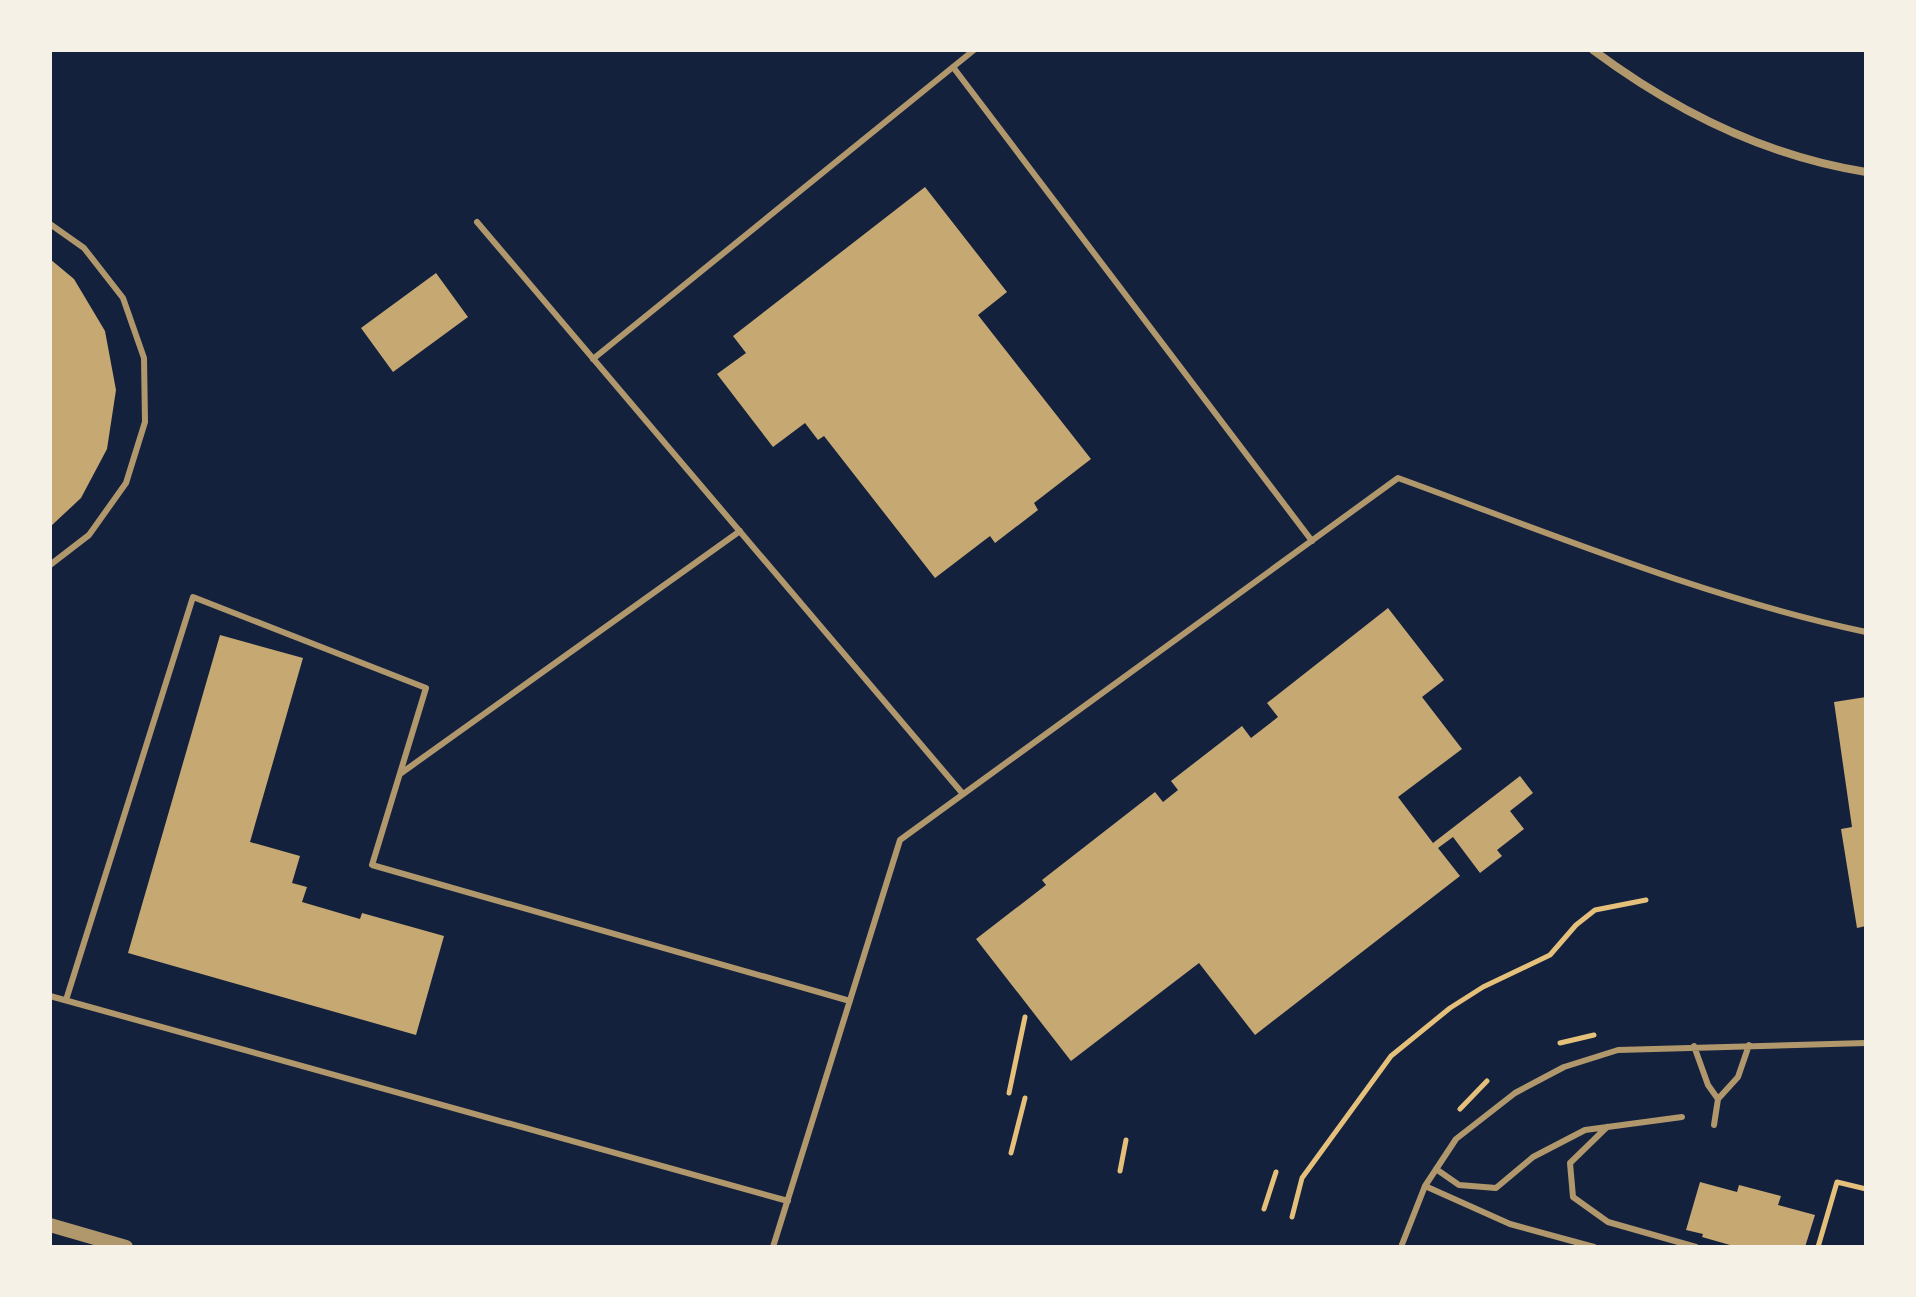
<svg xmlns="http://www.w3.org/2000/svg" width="1916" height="1297" font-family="'Noto Serif',serif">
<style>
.building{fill:#c6a872}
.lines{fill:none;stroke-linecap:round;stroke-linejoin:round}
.path{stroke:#e5c07b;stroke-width:5}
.service{stroke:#b1986c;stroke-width:6}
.minor{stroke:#b1986c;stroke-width:8}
.tertiary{stroke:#b1986c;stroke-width:14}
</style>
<rect width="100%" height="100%" fill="#14213d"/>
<path class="building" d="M925,187L1007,292L978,315L1091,459L1034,503L1038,510L995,543L990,536L935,578L824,436L818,440L805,423L773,447L717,374L746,353L733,336Z
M50,259L74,279L105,331L116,390L107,449L81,498L50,527Z
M436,273L468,317L393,372L361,328Z
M1388,608L1444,680L1422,697L1462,749L1398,797L1433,843L1520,776L1533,793L1510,811L1524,829L1497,850L1502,856L1480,873L1453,837L1438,848L1460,876L1255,1035L1199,963L1071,1061L976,939L1046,885L1042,880L1155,792L1163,802L1178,790L1171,781L1242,726L1251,738L1278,717L1267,703Z
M220,635L303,658L250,842L300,856L292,883L307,887L302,902L360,919L362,913L444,936L416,1035L128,953Z
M1866,697V926L1857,928L1841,829L1852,827L1834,702Z
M1700,1182L1737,1192L1739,1185L1781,1196L1778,1205L1815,1215L1805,1247H1737L1702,1237L1703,1234L1686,1230Z"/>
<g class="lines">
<path class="path" d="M1560,1043L1594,1035
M1009,1093L1025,1017
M1460,1109L1487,1081
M1011,1153L1025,1098
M1120,1171L1126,1140
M1264,1209L1276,1172
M1292,1217L1302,1178L1391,1056L1450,1008L1483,987L1550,955L1576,925L1595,910L1646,900
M1818,1247L1837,1182L1866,1189"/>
<path class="service" d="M953,67L1312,541
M477,222L963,794
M50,224L84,248L123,298L144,358L145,422L126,483L89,535L50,565
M593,359L974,50
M400,774L740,531
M50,996L788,1201
M66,1000L193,597L426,688L372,865L850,1001
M1694,1046L1708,1085L1718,1099
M1714,1125L1718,1099L1738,1077L1749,1045
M1607,1127L1570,1163L1573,1197L1608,1222L1696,1247
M1436,1169L1459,1185L1496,1188L1533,1157L1585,1130L1682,1117
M1425,1186L1510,1224L1594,1247
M773,1247L900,840L1398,478C1552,534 1706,598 1866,632
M1401,1247L1425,1186L1456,1139L1515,1093L1564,1067L1618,1050L1866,1043"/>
<path class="minor" d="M1593,50C1675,111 1764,156 1866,172"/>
<path class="tertiary" d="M50,1225L126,1247"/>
</g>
<rect width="1916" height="1297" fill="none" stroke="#f6f1e7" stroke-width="104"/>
</svg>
